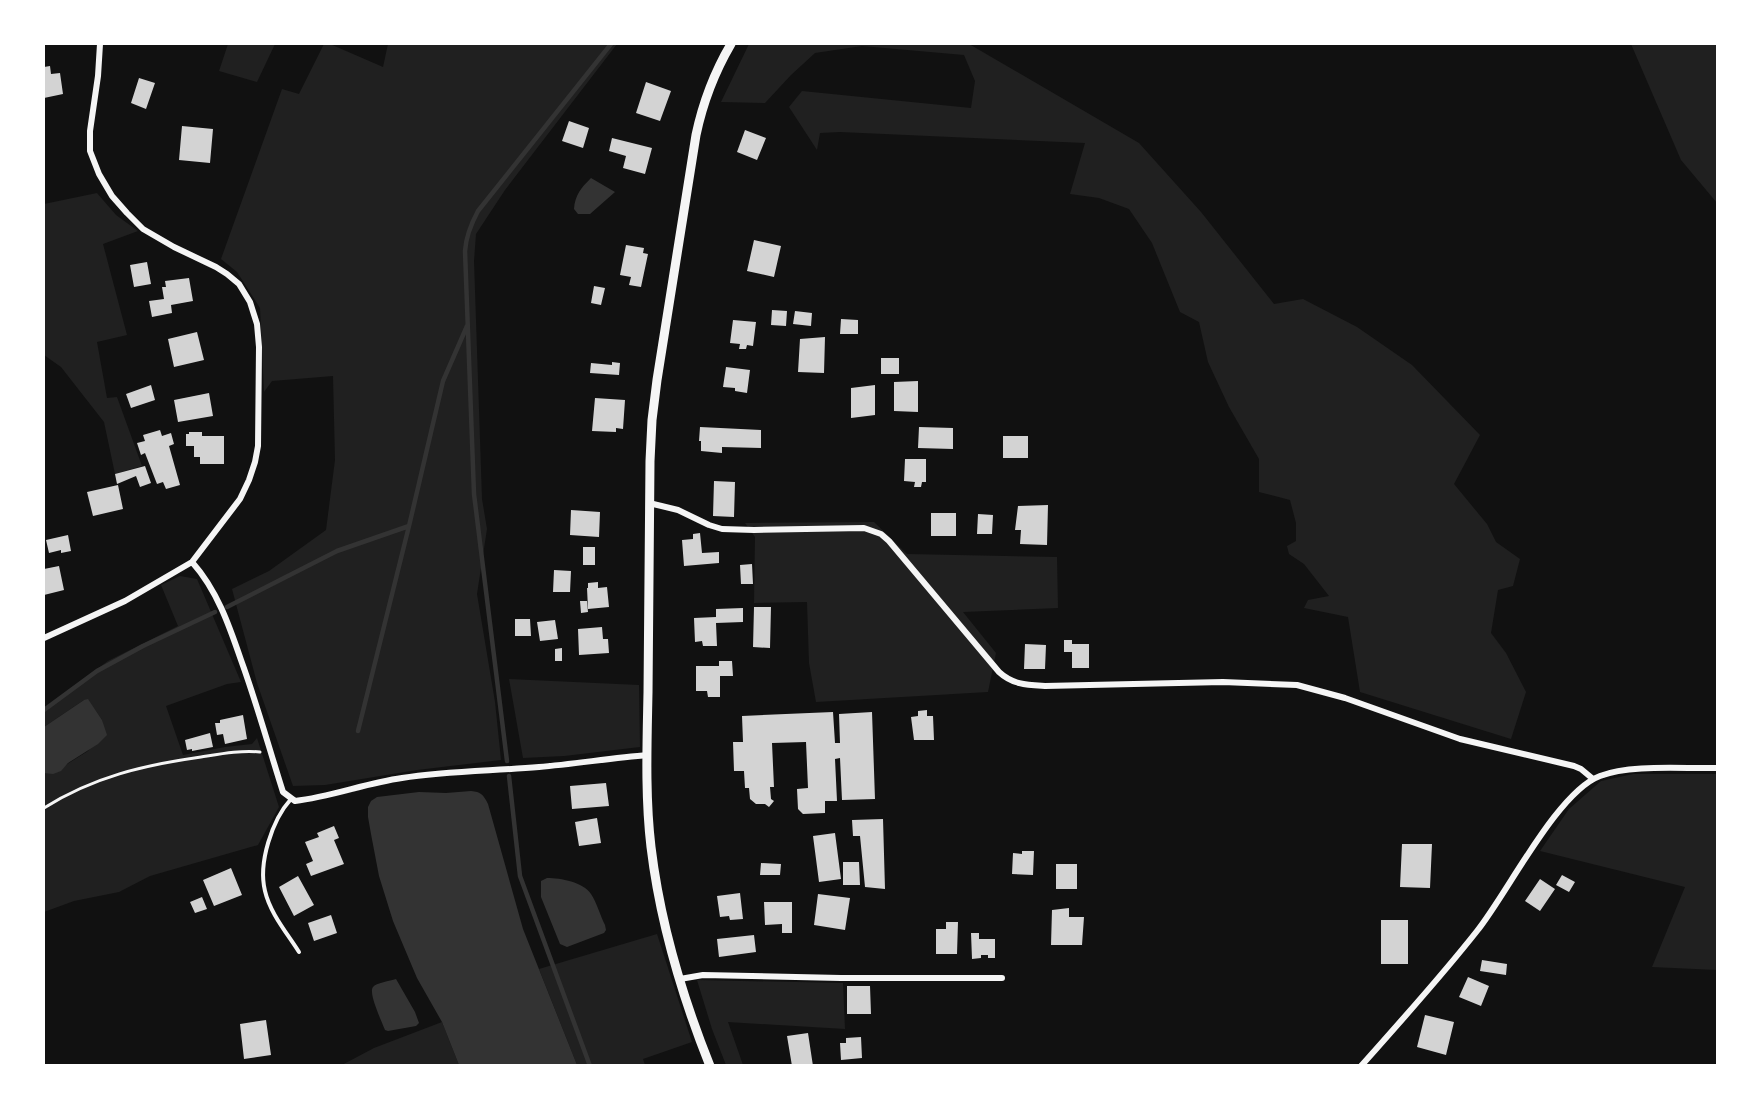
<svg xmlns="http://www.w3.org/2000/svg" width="1761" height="1109" font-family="'Roboto Serif',serif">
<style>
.green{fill:#202020}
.water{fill:#333}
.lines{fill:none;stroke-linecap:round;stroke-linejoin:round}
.stream{stroke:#333;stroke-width:4.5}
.building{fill:#d3d3d3}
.path{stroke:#f5f5f5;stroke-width:3}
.service{stroke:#f5f5f5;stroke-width:4}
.minor{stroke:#f5f5f5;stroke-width:6}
.tertiary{stroke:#f5f5f5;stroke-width:9}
</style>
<rect width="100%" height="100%" fill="#111"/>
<path class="green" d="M228,44H275L257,82L219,71Z
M324,44H330L383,67L388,44H617L505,190L476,234L474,261L482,499L487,529L477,594L495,702L501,760L417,770L325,785L293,786L257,683L232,589L269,571L326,530L335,460L333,376L272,381L264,392L260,308L237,272L221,259L282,89L299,94Z
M749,44H969L1139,143L1201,212L1274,304L1303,299L1357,327L1412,365L1480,435L1454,484L1487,524L1496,542L1520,559L1513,586L1498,590L1491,633L1506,653L1526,692L1511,739L1360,692L1348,617L1304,608L1308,600L1329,596L1304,564L1289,554L1287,546L1296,541V523L1290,500L1259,492V459L1229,407L1208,362L1199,322L1180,312L1152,243L1129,209L1099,198L1070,194L1085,143L840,132L820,133L817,150L789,107L802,91L971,108L975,81L964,55L862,46L815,53L791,75L765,103L721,102Z
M1631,44H1717V203L1681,160Z
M97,193L116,215L138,231L103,244L127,335L97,342L107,398L117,397L142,466L115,474L104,422L61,367L44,355V204Z
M874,522L907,554L1057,557L1058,608L963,612L996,653L988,692L816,702L809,663L807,602L754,603L755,537L745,523Z
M180,576L197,579L241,682L227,684L166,706L183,755L225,747L252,744L257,738L279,807L258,845L150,876L119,892L74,901L44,912V773H53L88,751L104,732L102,720L88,700H84L44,727V708L108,661L178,626L161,585Z
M509,679L639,685L640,747L564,756L523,758Z
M1633,774H1717V970L1652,967L1685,887L1540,851L1569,809L1601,781Z
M657,934L692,1042L643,1059L645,1065H577L539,969Z
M697,980L843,983L845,1029L728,1022L743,1065H726L712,1029Z
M442,1022L459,1065L340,1066L374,1048Z"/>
<path class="water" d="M591,178L615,192L590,214H578L574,209C575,195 581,188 591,178Z
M88,699L102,720L107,735L98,744L68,763L61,771L53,774L44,773V727L84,700Z
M471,791C481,792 483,794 488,804L523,929L577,1065H459L442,1022L417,978L393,921L379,876L371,834L368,817V807L371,801L377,797L419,792L446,793Z
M547,878C561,878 583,882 591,894C597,903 600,915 605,925L606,930L604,933L567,947L560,944L541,897V881Z
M396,979L415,1012L419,1023L416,1026L388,1031L385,1030C382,1022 368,993 373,987C376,983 390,981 396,979Z"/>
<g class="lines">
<path class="stream" d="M227,607L337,551L409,526L443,381L467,326
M44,710L97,671L143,646L215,612
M358,731L409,526
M507,761L474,494L465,251C466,236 471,224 478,211L611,44
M509,776L520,876L590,1066"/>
</g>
<path class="building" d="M50,66L51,74L60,73L63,94L44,98V67Z
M139,78L155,83L146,109L131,103Z
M646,82L671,91L660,121L636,113Z
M569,121L589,128L583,148L562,141Z
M182,126L213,129L210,163L179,160Z
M745,130L766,138L757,160L737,152Z
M612,138L652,148L645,174L623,168L626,156L609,151Z
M754,240L781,246L774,277L747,271Z
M626,245L644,248L643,253L648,254L641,287L629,285L631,277L620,275Z
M147,262L151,284L134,287L130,265Z
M189,278L193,301L171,305L172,313L152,317L149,301L164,299L162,287H166L165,281Z
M594,286L605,288L601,305L591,303Z
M772,310L787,311L786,326L771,325Z
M795,311L812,313L811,326L793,324Z
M841,319L858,320V334H840Z
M733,320L756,322L753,346L747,345L746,349H739L740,344L730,343Z
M197,332L204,360L174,367L168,339Z
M825,337L824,373L798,372L800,339Z
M881,358H899V374H881Z
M612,362L620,363L619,375L590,373L591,363L612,365Z
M726,367L750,370L747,393L735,391V388L723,387Z
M918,381V412L894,411V382Z
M151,385L155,400L131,408L126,394Z
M875,385V415L851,418V388Z
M209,393L213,416L178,422L174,400Z
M595,398L625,400L623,429L616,428V432L592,431Z
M700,427L761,430V448L722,447V453L701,451V441H699Z
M919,427L953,428V449L918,448Z
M160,430L162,436L171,433L174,444L169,446L180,485L166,489L163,482L157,484L145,453L141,455L137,443L145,441L143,435Z
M189,432H202V436H224V464H200V457H194V446H186V434H189Z
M1003,436H1028V458H1003Z
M905,459H926V482H922L921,487H914L915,482L904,481Z
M145,466L151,483L140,487L136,476L117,484L115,474Z
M714,481L735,482L734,517L713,516Z
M118,485L123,509L93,516L87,492Z
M1048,505L1047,545L1020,544L1021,530H1015L1018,506Z
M571,510L600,512L599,537L570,535Z
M931,513H956V536H931Z
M978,514L993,515L992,534H977Z
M700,533L702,553L719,552V563L684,566L682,540L693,539V534Z
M68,535L71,551L61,553V550L49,553L46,540Z
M583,547H595V565H583Z
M752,564L753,584H741L740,565Z
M59,566L64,590L44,595V569Z
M554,570L571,571L570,592H553Z
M598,582V588L607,587L609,607L588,609L587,588H588V583Z
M580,601H587L588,612L581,613Z
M754,607H771L770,648L753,647Z
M743,608V622L716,623L717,646H703L702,641L695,642L694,618L716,617V609Z
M515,619H530L531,636H515Z
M555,620L558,639L540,641L537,622Z
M602,627L603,639H608L609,653L579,655L578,629Z
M1064,640H1072V644H1089V668H1072V652H1064Z
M1025,644L1046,645L1045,669H1024Z
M562,648V661H555V649Z
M719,661H732L733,676H720V697H708L707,691H696V666H719Z
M927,710V716H933L934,740H914L911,717L918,716V711Z
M833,712L835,743H840L839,714L872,712L875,799L842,800L840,758L835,759L837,801H825V813L803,814L798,809L797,789L808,788L806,742L772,743L774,787H770L771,799L774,801L769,807L765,804H756L750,799L749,788H745L744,771H734L733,742H743L742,716Z
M243,715L247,739L225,744L223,734L217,735L215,723H220V720Z
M210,733L213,747L192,751V749L187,750L185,740Z
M606,783L609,806L572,809L570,786Z
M597,818L601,843L579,846L575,822Z
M883,819L885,889L865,887L860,836H853L852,820Z
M334,826L339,838L334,840L344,864L311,876L306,864L313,861L305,842L319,837L317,833Z
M835,833L841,879L819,882L813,836Z
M1402,844H1432L1430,888L1400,887Z
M1022,851H1034L1033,875L1012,874L1013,853L1022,854Z
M843,862H859L860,885H843Z
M761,863L781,864L780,875H760Z
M1056,864H1077V889H1056Z
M231,868L242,895L214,906L203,880Z
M1562,875L1575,882L1569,892L1556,885Z
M298,876L314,905L294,916L279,887Z
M1540,879L1555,889L1540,911L1525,901Z
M740,893L743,919L730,920L729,916L720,917L717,896Z
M818,894L850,898L845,930L814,925Z
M202,897L207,909L195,913L190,902Z
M764,902H792V933H782V924L765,925Z
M1069,908V917H1084L1082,945H1051L1052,910Z
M331,915L337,933L314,941L308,923Z
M1381,920H1408V964H1381Z
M946,922H958L957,954H936V929H946Z
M971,933H979V939H995V958H988V955H981V958L972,959Z
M754,935L756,952L719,957L717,939Z
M1482,960L1507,964L1506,975L1480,971Z
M1468,977L1489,986L1481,1006L1459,997Z
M847,986H870L871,1014H847Z
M1425,1015L1454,1022L1446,1055L1417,1047Z
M266,1020L271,1055L244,1059L240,1024Z
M808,1033L813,1066H792L787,1036Z
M861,1037L862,1058L841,1060L840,1043H846V1038Z"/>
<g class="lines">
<path class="path" d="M44,808C93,777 144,765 201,757C220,754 241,750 260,752"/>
<path class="service" d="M291,799C272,820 258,863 265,891C270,913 287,933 299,952"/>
<path class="minor" d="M649,503L678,510L709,525L722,529L754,530L864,528L881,534L889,541L999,672C1013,685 1028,685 1045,686L1223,682L1297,685L1345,698L1460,739L1574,766L1581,769L1593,779
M192,562C217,590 229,625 241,660C257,704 269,748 283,792L295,801C331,797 366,783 402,778C447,771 493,771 539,767C575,764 611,758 648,755
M44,638L125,601L192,562L240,499L249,480L255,462L258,446L259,347L257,324L250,302L239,284L227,274L216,267L174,247L143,229L127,213L112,196L99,174L90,151V131L98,76L100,44
M680,979L703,975L841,978H1002
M1361,1066C1401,1021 1440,978 1477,931C1507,894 1557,792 1600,776C1631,764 1683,769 1718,768"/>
<path class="tertiary" d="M710,1066C682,996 660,922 651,847C645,796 647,744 648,693C648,616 649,539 650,461L652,420L657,380L696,135C703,102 714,73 731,44"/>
</g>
<rect width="1761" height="1109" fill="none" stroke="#ffffff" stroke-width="90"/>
</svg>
